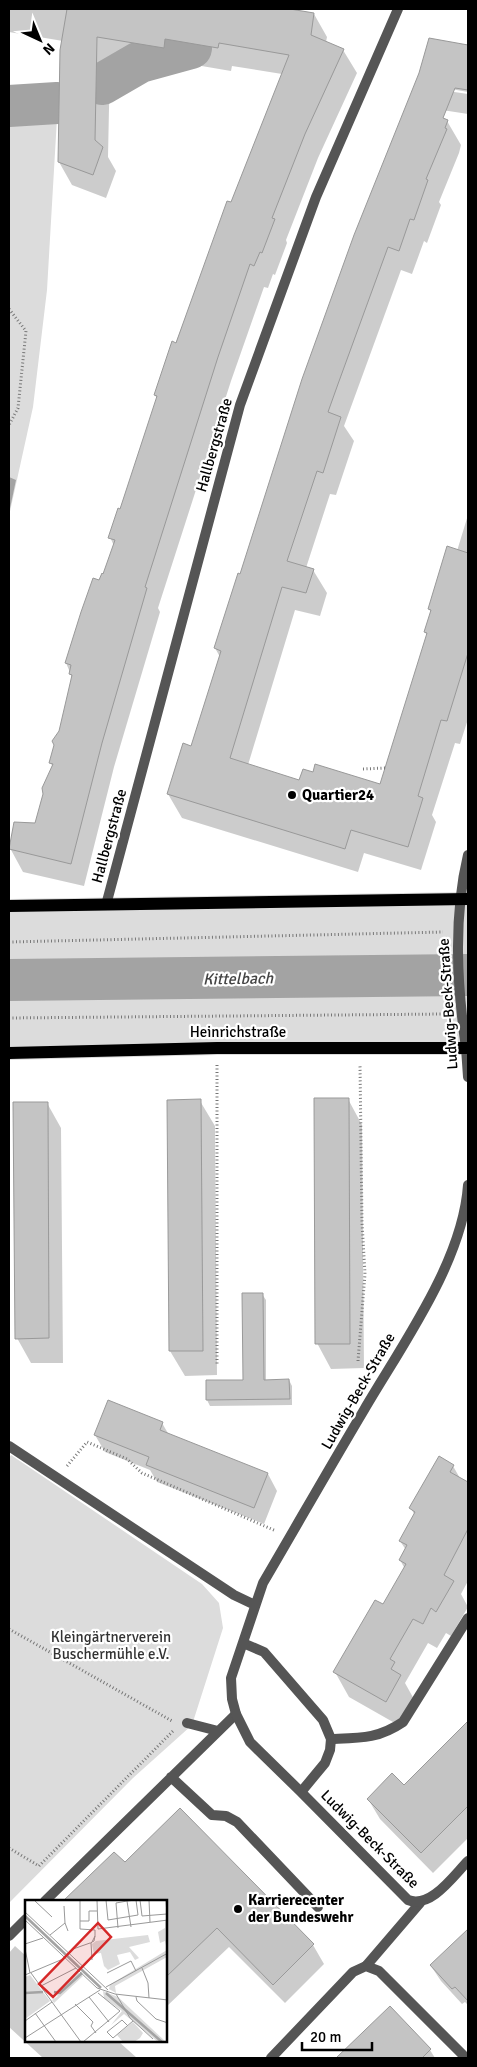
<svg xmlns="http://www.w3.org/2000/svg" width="477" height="2067" font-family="Signika,sans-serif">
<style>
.green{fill:#dcdcdc}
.water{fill:#a3a3a3}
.shadow{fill:#0003}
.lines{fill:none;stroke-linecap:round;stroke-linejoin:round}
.river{stroke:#a3a3a3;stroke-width:42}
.building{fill:#c4c4c4;stroke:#999}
.primary-casing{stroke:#dbdbdb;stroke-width:14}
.path{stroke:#777;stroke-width:3;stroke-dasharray:1 2.5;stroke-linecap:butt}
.service{stroke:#555;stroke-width:10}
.minor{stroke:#555;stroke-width:10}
.tertiary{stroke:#555;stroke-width:10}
.primary{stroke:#000;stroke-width:12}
.poi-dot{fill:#000;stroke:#fff;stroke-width:2}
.labels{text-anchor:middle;stroke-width:4.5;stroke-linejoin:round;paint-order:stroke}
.street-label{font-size:15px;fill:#000;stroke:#fff}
.poi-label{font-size:15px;font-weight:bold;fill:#000;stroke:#fff;text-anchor:start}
.park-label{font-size:15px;fill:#333;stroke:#fff}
.water-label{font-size:16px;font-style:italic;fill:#444;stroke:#fff}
.inset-river{fill:none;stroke:#a3a3a3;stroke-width:2.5}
.inset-road{fill:none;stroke:#999;stroke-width:1}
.view{fill:#d62828;fill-opacity:0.15;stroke:#d62828;stroke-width:2.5}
.inset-edge{fill:none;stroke:#000;stroke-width:2.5}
</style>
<rect width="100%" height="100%" fill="#fff"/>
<path class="green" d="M59,84L47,290L33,407L9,516V87Z
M468,905V1045L9,1049V911Z
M11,1455L202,1584L219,1603L223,1628L192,1725L133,1778L9,1903V1458Z"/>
<path class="water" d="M9,477L16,480L9,513V476Z"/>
<path class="shadow" d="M9,9H283L314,14L327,37L326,42L343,50L357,73L318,158L286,240L287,243L275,275L273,274L268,288L264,287L231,381L158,608L160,612L114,767L84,886L23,872L10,848L35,824L53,767L50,762L60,732L72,677L66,663L104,575L114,546L110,537L121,511L157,399L155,395L282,74L232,66L231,71L178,62L177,70L110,60L108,157L116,171L106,198L72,185L59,162L63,41L9,32Z
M430,40L468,46V92L434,86V89L468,94V114L429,108Z
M447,121L461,145L459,153L439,202L441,205L427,243L424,241L412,274L401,270L344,426L354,441L336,495L330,494L306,568L313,570L327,593L320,616L295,610L248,765L300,782L381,786L427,636L425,632L431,613L429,609L457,551L468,515V719L460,744L455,743L432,815L436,822L421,870L364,853L358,872L182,818L168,794L192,747L220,657L215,648L241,575L303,379Z
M348,1099L362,1125L364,1368L331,1369L317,1343Z
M200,1101L215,1126L217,1375L185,1376L170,1351Z
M47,1103L61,1128L63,1363H31L17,1338Z
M262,1294L266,1300V1381L289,1380L292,1386V1405L210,1406L207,1400V1382L244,1381Z
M162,1423L169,1435L268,1474L277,1491L264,1524L157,1482L150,1470L105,1452L95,1435Z
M439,1458L453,1466L461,1480L468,1484V1581L461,1594L468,1607L451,1636L446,1633L437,1648L428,1643L405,1683L415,1701L400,1726L349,1697L335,1672L384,1606L405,1569L400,1560L406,1550L400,1541L415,1516L411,1508Z
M468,1723V1838L433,1873L380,1819L368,1799L404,1787Z
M125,1864L313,1945L324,1964L285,2003L229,1947L166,2007V1901Z
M468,1931V2005L465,2002L462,2004L441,1981L431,1966Z
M15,1946L26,1956V2041H118L137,2058H43L9,2027V1953Z
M390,2008L430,2050L435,2058H343L341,2055Z"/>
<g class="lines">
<path class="river" d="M102,84L140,62L191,48
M9,106L57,103
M9,980L468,975"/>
</g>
<path class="building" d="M67,9H290L314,13L311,35L344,49L305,134L272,218L275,219L262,253L260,252L254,266L250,264L218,357L145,587L147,588L102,743L71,864L9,849L14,822L35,823L43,794L42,788L53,764L49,763L54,745L52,741L59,731L72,675L69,674L71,665L65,663L81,612L93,578L99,580L102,573L103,574L115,540L108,538L118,508L120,509L157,396L154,395L172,341L176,343L227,201L231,202L289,55L219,43L218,48L165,39L164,48L97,37L95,140L103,147L93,175L58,162L60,50Z
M429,38L468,45V90L455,88L443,118L448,120L445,128L447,129L426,179L428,180L414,220L410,219L399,251L388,247L338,384L328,412L341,417L323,473L317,471L287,561L314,569L306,593L282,587L230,758L299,780L303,769L313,772L315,764L380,784L427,633L424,632L431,610L428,609L447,546L468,553V653L447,721L441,720L418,796L423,798L408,847L351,830L345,849L167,794L183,743L191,746L221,651L214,648L238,573L240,574L302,379L354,235L419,73Z
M314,1098H349L350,1344H315Z
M201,1099L203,1351H169L167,1100Z
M13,1102H48L49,1338L15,1339Z
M242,1293H263L264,1380L289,1379L290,1399L206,1400V1380H243Z
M108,1400L163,1422L160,1430L268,1473L254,1508L146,1465L149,1457L94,1435Z
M439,1456L454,1465L450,1472L468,1482V1529L444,1575L454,1581L436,1612L431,1608L423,1624L413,1619L390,1659L395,1662L391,1669L401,1675L386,1702L333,1672L375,1600L383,1604L406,1564L399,1560L407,1545L399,1541L415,1512L409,1508Z
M468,1721V1806L421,1853L367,1799L392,1773L404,1785Z
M180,1808L314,1944L273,1985L217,1928L166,1977V1901H63L114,1852L125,1862Z
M468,1929V2001L455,1987L452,1989L430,1965Z
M390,2006L431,2049L422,2058H336Z"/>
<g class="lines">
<g class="primary-casing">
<path id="primary" d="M9,906L468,899
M9,1053L217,1048H468"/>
</g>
<path class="path" d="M9,309L26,331L18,408L9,425
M363,769L385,768
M9,942L443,932
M9,1018L446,1014
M217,1065V1365
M358,1361L365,1274L362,1222L360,1064
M67,1466L87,1442L127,1459L142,1473L276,1531
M9,1629L172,1721
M9,1848L39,1866L174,1730"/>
<path class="service" d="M187,1723L218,1731
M331,1739C360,1738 378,1739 403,1722L468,1618
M171,1777L212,1815L226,1816L237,1822L318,1907
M45,1901L236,1714
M9,1936L26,1919
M366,1966L420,1903"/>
<path class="minor" d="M106,905L240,405L316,197L398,9
M466,1048L468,1077
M9,1446L234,1595L255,1605
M243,1643L264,1652L323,1720L331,1739L330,1750L325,1763L301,1792L250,1742L236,1714L232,1699L231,1678L263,1583C297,1525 330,1467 364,1410C402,1345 463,1261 468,1185
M301,1792L408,1900C431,1909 454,1875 468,1861
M271,2058L353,1972L366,1966L379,1971L466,2058"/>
<path class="tertiary" d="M466,1048C457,985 453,918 468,855"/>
<use href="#primary" class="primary"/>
</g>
<g class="poi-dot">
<circle cx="292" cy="795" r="5"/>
<circle cx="238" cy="1909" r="5"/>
</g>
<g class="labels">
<g class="street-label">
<text transform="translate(214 445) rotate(-74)" y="5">Hallbergstraße</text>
<text transform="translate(109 836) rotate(-75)" y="5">Hallbergstraße</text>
<text transform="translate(448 1004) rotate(-94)" y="5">Ludwig-Beck-Straße</text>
<text x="238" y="1037">Heinrichstraße</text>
<text transform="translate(358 1391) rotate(-60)" y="5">Ludwig-Beck-Straße</text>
<text transform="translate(370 1839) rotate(45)" y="5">Ludwig-Beck-Straße</text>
</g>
<g class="poi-label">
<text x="302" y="800">Quartier24</text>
<text x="248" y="1905">Karrierecenter<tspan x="248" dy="17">der Bundeswehr</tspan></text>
</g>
<g class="park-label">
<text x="111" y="1642">Kleingärtnerverein<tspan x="111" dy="17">Buschermühle e.V.</tspan></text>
</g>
<g class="water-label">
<text transform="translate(238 978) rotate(-1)" y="6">Kittelbach</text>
</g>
</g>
<g transform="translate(25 1900)">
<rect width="142" height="142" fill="#fff"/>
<path d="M140,20H142V57L90,86L91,93L84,89L85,85L81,87L142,50L140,41L135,43L133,32L140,28ZM123,35L125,42L104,47L114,58L110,60L105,52L92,55L95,64L83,70L79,66L76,53L69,54L67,44L71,41ZM53,72L58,76L29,103L27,100L33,96L29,93ZM5,75L25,101L0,119V77ZM78,91L93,97L141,142H133L99,114L86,125L97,111L79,98ZM108,122L118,133L115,138L109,142H98L92,135Z" fill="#dcdcdc"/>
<path class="inset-river" d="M0,16L76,88M29,92L35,93L57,73M0,93L18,92M81,93L137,142"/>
<path class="inset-road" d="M55,0V29L70,30V36M72,0L73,29L143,20M81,0L83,20L113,15L111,0L102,1M115,0L117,16L142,14M124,0L125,22M141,0L142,15M10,1L27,17M39,6L40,23M0,12L83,90M0,20L72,88L90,94L143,100M55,21H64V11H72M93,28L91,3L102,1L106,27M25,35L40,23L43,31M66,43L67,60M0,44L18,38M0,49L5,73M117,68L123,83L124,98M6,73L56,142M82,73L106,61L111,71M0,75L38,59L48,49L65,43H66L67,42L69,41L70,36L67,42M16,86L51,68M81,87L143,53M91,94L105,118L128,139M64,97L84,122M111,97L112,101L131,119L143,123M50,104L68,122L66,126L71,133M10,113L31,142M0,121L27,102M0,138L75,90M88,138L82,132L97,120L103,126M88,138L108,121M58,142L95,111L73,93"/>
<path class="view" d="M73,23L86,37L28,97L14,84Z"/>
<rect width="142" height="142" class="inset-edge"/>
</g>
<rect width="477" height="2067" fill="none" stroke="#000000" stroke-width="20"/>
<g transform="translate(40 40) rotate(136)" stroke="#ffffff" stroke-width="4" paint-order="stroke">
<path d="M0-4L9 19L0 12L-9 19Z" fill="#000000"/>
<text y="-8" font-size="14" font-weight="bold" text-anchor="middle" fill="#000000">N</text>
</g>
<path d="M302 2042v8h70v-8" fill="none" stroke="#000000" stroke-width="2.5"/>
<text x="310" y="2042" font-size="15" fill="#000000" stroke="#ffffff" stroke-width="4" paint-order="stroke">20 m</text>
</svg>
